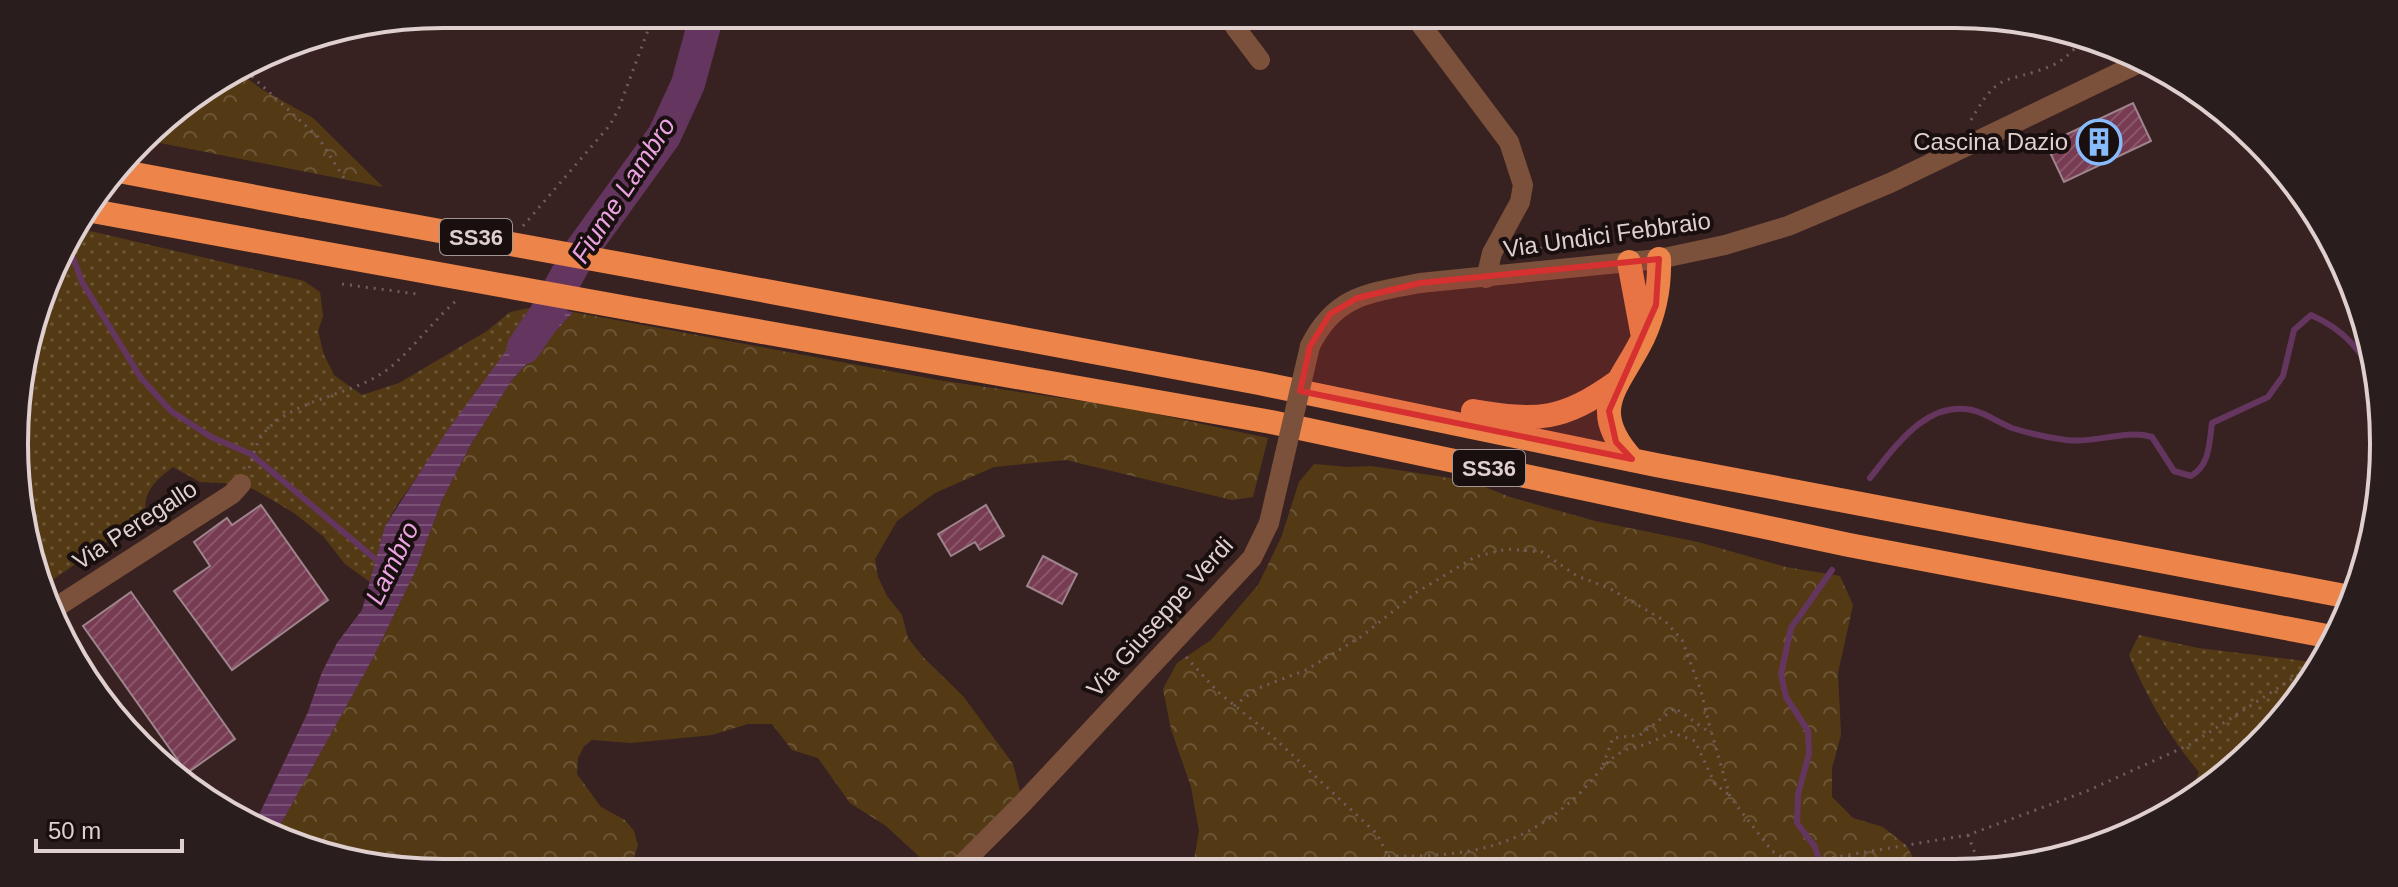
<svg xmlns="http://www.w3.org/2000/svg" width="2398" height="887" font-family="Arial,sans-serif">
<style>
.grass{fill:url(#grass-dots)}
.forest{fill:url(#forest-crowns)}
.water{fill:url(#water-rules)}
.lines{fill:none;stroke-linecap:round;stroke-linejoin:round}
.stream{stroke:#64365f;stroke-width:6}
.river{stroke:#64365f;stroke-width:34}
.building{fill:url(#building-hatch);stroke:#9e848d;stroke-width:2}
.path{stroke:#715d5c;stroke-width:3;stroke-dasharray:2 6;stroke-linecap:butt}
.minor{stroke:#7c513b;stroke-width:20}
.highway{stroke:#ed8449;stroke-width:24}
.minor-bridge{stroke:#7c513b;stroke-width:20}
.highway-bridge{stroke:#ed8449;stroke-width:24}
.marked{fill:#d63030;fill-opacity:0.2;stroke:#d63030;stroke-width:6;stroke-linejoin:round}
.labels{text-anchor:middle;stroke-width:8;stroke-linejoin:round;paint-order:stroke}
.shield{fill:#190f0e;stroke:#a49695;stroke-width:2}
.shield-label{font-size:22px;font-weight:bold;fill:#dfd0cf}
.poi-label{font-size:24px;fill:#dfd0cf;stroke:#190f0e;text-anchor:end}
.street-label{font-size:24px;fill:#dfd0cf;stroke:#190f0e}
.water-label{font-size:26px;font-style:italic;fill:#eca3e3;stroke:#190f0e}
.rim{fill:none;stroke:#dfd0cf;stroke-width:4}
</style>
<defs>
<pattern id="grass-dots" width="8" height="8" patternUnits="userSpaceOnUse" patternTransform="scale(2)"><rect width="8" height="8" fill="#533a15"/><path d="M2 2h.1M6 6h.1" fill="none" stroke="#6b5536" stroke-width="1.8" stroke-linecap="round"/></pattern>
<pattern id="forest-crowns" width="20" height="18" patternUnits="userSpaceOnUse" patternTransform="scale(2)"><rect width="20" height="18" fill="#533a15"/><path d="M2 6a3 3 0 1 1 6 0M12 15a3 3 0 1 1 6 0" fill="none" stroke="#6b5536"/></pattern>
<pattern id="water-rules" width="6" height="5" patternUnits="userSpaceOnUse" patternTransform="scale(2)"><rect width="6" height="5" fill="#64365f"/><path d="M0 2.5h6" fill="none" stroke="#7a5275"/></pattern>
<pattern id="building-hatch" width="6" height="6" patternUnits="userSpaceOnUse" patternTransform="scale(2)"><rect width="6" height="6" fill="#773b52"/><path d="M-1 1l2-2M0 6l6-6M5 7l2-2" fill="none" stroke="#8a566a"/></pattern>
</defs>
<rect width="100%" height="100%" fill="#382221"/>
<path class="grass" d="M73,227L304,281L320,292L323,316L318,331L324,355L334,375L362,395L399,383L487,331L510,312L539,306L397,505L385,526L370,582L345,564L323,536L294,513L257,491L241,484L200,482L173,467C156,480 142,492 146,515L51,581L59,593L51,598L22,528L18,387Z
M2139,635L2198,648L2320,663L2312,682L2238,766L2187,800L2199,772C2169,737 2147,697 2129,655Z"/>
<path class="forest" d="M241,74L263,90L313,118L383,187L145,140L161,120Z
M573,312L938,380L1123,407L1268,438L1253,497L1232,500L1066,460L994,467L935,493L897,521L875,559L878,577L887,596L902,615L908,638L923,657L963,696L1013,764L1023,803L954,872H936L886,826L850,803L818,758L792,750L772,724H748L712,735L631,743L592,740L584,746L578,758L577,774L601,807L625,820L634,831L638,845L631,866L618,873H443L332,858L277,831L372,660L415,572L442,500L471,444L512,380Z
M1314,464L1348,467L1371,466L1470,481L1510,497L1595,521L1698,542L1786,567L1840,576L1853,605L1838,673L1841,735L1832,768V797L1853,818L1883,827L1907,846L1919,869L1192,871L1199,831L1191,787L1171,729L1163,689L1177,663L1211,640L1258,585L1281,538L1299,482Z"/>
<path class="water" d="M539,306L573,312L512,380L471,444L442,500L415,572L372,660L277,831L256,821L308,712L322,672L337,643L362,610L385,526L447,431Z"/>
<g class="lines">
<path class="stream" d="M67,242L82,282L141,378L171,411L211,437L251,454L380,563
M1870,478C1895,447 1926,400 1972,410C1986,413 1999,423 2012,428C2028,433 2049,438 2066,440C2095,444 2124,429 2152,437L2174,471L2191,476C2210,465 2209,444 2212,423L2268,397L2283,376L2294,330L2311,315C2346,330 2364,354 2380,387
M1822,870L1815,847L1797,823L1798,794L1809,754L1808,731L1786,697L1781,674L1791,628L1832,570"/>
<path class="river" d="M524,347L545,316L578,255L664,136L688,84L707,14"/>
</g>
<path class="building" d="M2133,103L2151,141L2064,182L2046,144Z
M261,505L328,600L232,670L174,591L210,566L194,542L227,518L232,525Z
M986,505L1004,536L980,550L975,542L951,556L938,534Z
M1043,556L1077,574L1062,604L1027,586Z
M131,592L235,739L187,773L83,626Z"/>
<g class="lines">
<path class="path" d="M246,71L318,137L344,178
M1971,120C2000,69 2004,85 2051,66C2066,60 2074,47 2087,39
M523,226L610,125L619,108L654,14
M1632,239L1652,237
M1516,251L1624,240
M342,284L417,294
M249,468C253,457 256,443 263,434C295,396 355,397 392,366C415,346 434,320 457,300
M1186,657L1218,692L1272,736L1377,834L1388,856L1386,871
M1234,706L1256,689L1306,670L1362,636L1417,592L1475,557L1507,549L1542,552L1577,576L1609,588L1665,621L1682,640L1701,691L1711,732
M1603,765L1613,738L1640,735L1675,708L1712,734L1730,797L1772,851L1794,864L1968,835L2087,791L2191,744L2298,675
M1968,835L1981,869
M1388,856C1467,857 1522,849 1581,792C1594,779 1603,763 1620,753C1628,747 1639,747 1649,743C1656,740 1664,736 1671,732L1695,741L1715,784L1729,795
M1849,856L1856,870"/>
<path class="minor" d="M1252,14L1235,27L1260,60
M1413,14L1509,142L1523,185L1520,202L1492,253L1486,278
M1310,346C1335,295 1369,293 1420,283L1659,259L1725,245L1788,226L1890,183L2137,64
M55,608L232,494L241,484
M954,872L1023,803L1252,558L1269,523"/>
<path class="highway" d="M119,171L303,206
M87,210L300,249
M1629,262L1643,337
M648,269L1259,383L1656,465L2350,597
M644,311L1271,422L1849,545L2332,637
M1473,411C1538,422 1562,421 1617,382
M1632,459C1586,408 1619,387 1643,338C1655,312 1660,288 1659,259"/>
<path class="minor-bridge" d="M1269,523L1310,346"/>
<path class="highway-bridge" d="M303,206L648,269
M300,249L644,311"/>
</g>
<path class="marked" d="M1659,259L1656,305L1609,411L1616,442L1632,459L1300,391L1310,346L1330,314L1357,298L1420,283Z"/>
<defs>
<g id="building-ring" transform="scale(2.3)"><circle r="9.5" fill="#190f0e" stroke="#87bbfb" stroke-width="1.5"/><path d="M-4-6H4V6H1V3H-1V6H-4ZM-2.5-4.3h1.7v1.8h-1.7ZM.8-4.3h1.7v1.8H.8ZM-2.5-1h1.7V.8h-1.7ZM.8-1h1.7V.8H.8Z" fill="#87bbfb"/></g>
</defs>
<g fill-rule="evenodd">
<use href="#building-ring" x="2099" y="142"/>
</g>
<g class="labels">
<g class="shield">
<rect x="440" y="219" width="72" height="36" rx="6"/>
<rect x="1453" y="450" width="72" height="36" rx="6"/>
</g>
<g class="shield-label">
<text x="476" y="245">SS36</text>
<text x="1489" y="476">SS36</text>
</g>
<g class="poi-label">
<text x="2068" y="150">Cascina Dazio</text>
</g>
<g class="street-label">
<text transform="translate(1607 235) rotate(-8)" y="8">Via Undici Febbraio</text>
<text transform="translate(135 525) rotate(-33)" y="8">Via Peregallo</text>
<text transform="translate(1160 617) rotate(-48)" y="8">Via Giuseppe Verdi</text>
</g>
<g class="water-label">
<text transform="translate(623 190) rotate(-57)" y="9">Fiume Lambro</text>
<text transform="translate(392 563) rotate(-64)" y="9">Lambro</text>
</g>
</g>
<path d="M0 0H2398V887H0ZM443 28H1955A415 415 0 0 1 2370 443V444A415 415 0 0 1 1955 859H443A415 415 0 0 1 28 444V443A415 415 0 0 1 443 28Z" fill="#291e1d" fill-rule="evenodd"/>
<path class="rim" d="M443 28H1955A415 415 0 0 1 2370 443V444A415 415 0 0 1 1955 859H443A415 415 0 0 1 28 444V443A415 415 0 0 1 443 28Z"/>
<path d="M36 839v12h146v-12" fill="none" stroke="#dfd0cf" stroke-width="4"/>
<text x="48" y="839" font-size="24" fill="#dfd0cf" stroke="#190f0e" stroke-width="6" paint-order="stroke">50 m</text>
</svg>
